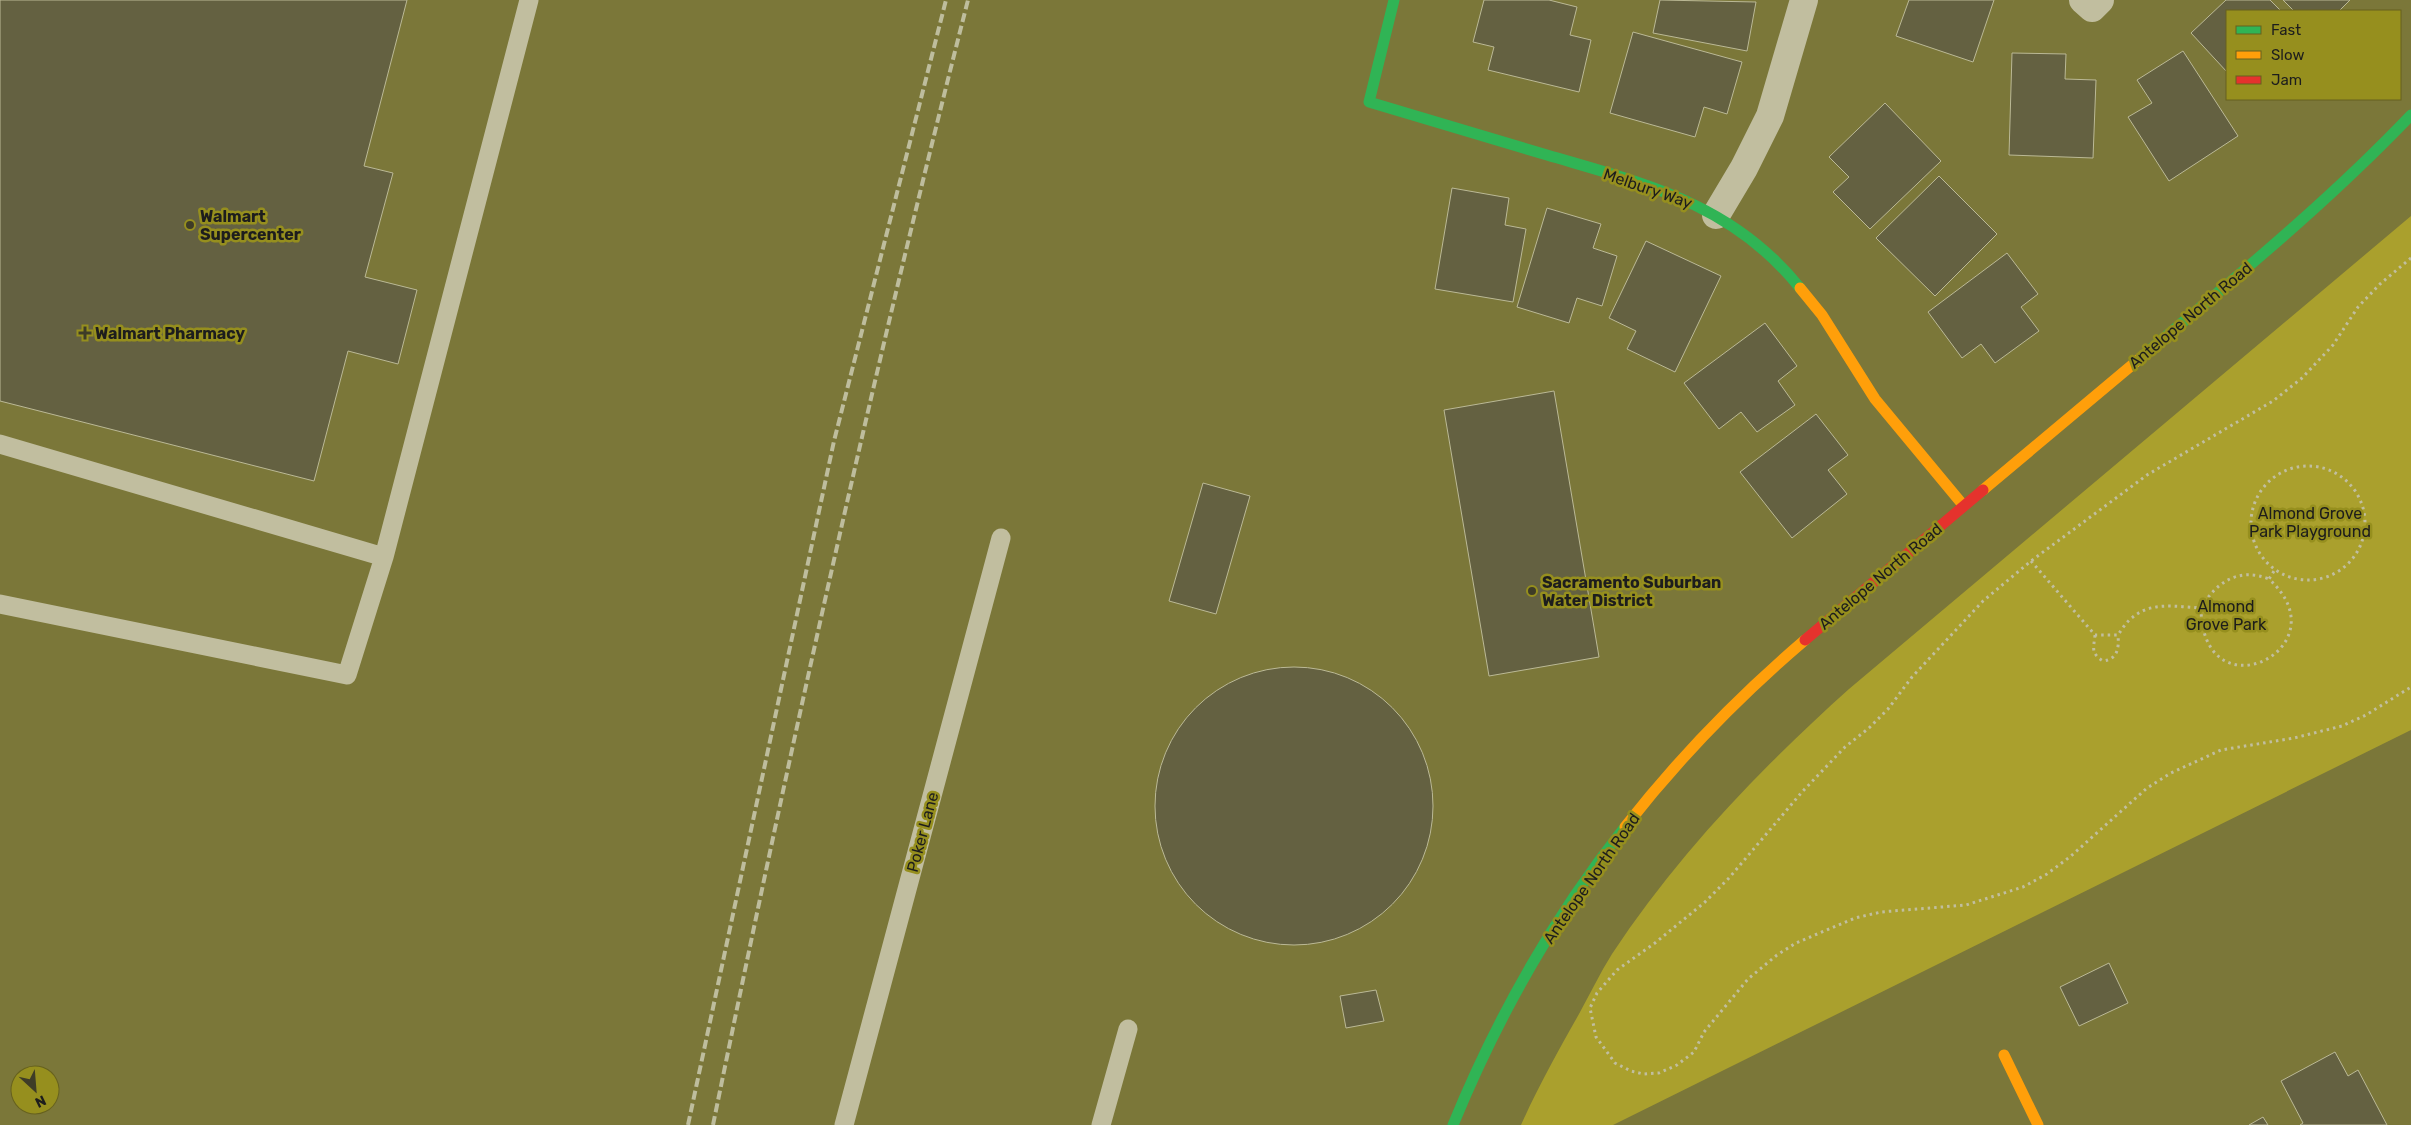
<svg xmlns="http://www.w3.org/2000/svg" width="2411" height="1125" font-family="Rubik,sans-serif">
<style>
.green{fill:#aaa02d}
.building{fill:#646141;stroke:#bbb996}
.lines{fill:none;stroke-linecap:round;stroke-linejoin:round}
.path{stroke:#c1be9f;stroke-width:3;stroke-dasharray:2.5 4;stroke-linecap:butt}
.lane{stroke:#c1be9f;stroke-width:19}
.street{stroke:#c1be9f;stroke-width:28}
.fast{stroke:#30b455;stroke-width:11}
.slow{stroke:#ff9f0a;stroke-width:11}
.jam{stroke:#e5322d;stroke-width:11}
.rail{stroke:#bebd9d;stroke-width:4;stroke-dasharray:9 4;stroke-linecap:butt}
.poi-dot{fill:#3e3c27;stroke:#968f1e;stroke-width:2}
.labels{text-anchor:middle;stroke-width:5;stroke-linejoin:round;paint-order:stroke}
.street-label{font-size:16px;fill:#1d1d1d;stroke:#968f1e}
.poi-label{font-size:16px;font-weight:bold;fill:#1d1d1d;stroke:#968f1e;text-anchor:start}
.park-label{font-size:16px;fill:#1d1d1b;stroke:#968f1e}
</style>
<rect width="100%" height="100%" fill="#7b7739"/>
<path class="green" d="M2411,216V730L1613,1125H1521C1538,1087 1558,1051 1579,1014C1590,994 1600,973 1612,954C1678,854 1761,768 1849,689Z"/>
<path class="building" d="M0,0H407L364,166L393,173L365,277L417,290L398,364L348,351L314,481L0,401Z
M1484,0H1549L1577,7L1570,35L1591,40L1579,92L1488,70L1494,47L1473,42Z
M1660,0L1756,2L1747,51L1653,33Z
M1909,0H1994L1973,62L1896,36Z
M2226,0H2270L2281,11H2227V72L2191,33Z
M2283,0H2350L2339,11H2294Z
M1633,32L1742,62L1727,114L1704,107L1695,137L1610,113Z
M2183,51L2238,136L2169,181L2128,117L2152,103L2137,80Z
M2012,53L2066,54L2065,79L2096,80L2093,158L2009,155Z
M1885,103L1941,161L1870,229L1833,192L1849,177L1829,157Z
M1939,176L1997,234L1935,296L1876,238Z
M1452,188L1509,198L1505,225L1526,229L1513,302L1435,289Z
M1547,208L1601,224L1593,248L1617,256L1602,306L1577,298L1569,323L1517,307Z
M1646,241L1721,276L1675,372L1627,349L1636,331L1609,318Z
M2007,253L2038,294L2021,307L2039,331L1995,363L1981,344L1962,358L1928,312Z
M1765,323L1797,366L1778,381L1795,405L1757,432L1741,412L1719,429L1684,383Z
M1554,391L1599,657L1489,676L1444,410Z
M1816,414L1848,455L1828,470L1847,494L1792,538L1740,472Z
M1203,483L1250,496L1216,614L1169,601Z
M1155 806a139 139 0 1 1 278 0a139 139 0 1 1-278 0Z
M2109,963L2128,1003L2079,1026L2060,987Z
M1376,990L1384,1021L1346,1028L1340,996Z
M2335,1052L2348,1076L2358,1070L2387,1125H2300L2303,1123L2281,1081Z
M2263,1117L2268,1125H2249Z"/>
<g class="lines">
<path class="path" d="M2411,258L2380,284L2358,307L2333,345L2302,378L2273,401L2147,475L2031,561L1983,601L1912,677L1888,709L1869,728L1845,747L1802,792L1729,878L1705,902L1655,943L1617,970L1597,993L1590,1008L1596,1037L1615,1063L1631,1071L1643,1074L1659,1073L1677,1065L1694,1052L1704,1032L1748,979L1777,955L1796,943L1855,918L1881,912L1966,905L2023,887L2047,874L2071,856L2147,788L2171,773L2221,750L2294,738L2342,726L2366,715L2411,687
M2251 523a57 57 0 1 1 114 0a57 57 0 1 1-114 0Z
M2031,561L2095,635H2118C2122,629 2127,621 2133,617C2152,601 2178,607 2201,608C2202,718 2345,648 2269,579L2274,571
M2201,608C2216,582 2239,567 2269,579
M2095,635C2094,647 2090,653 2103,661C2118,659 2119,648 2118,635"/>
<path class="lane" d="M0,444L384,557L347,675L0,604
M384,557L529,0
M844,1125L1001,538
M1101,1125L1128,1029"/>
<path class="street" d="M2083,0L2092,8L2100,0
M1716,215L1744,168L1770,116L1804,0"/>
<path class="fast" d="M1394,0L1369,102C1428,120 1488,137 1547,155C1645,184 1732,203 1800,288
M2144,355C2236,277 2328,202 2411,115
M1453,1125C1497,1018 1553,918 1625,827"/>
<path class="slow" d="M1800,288L1822,315L1875,399L1963,505
M1983,490L2144,355
M1625,827C1679,758 1738,697 1805,640
M2004,1055L2038,1125"/>
<path class="jam" d="M1805,640L1983,490"/>
<path class="rail" d="M688,1125L834,441L946,0
M713,1125C790,748 873,373 968,0"/>
</g>
<g class="poi-dot">
<circle cx="190" cy="225" r="5"/>
<path d="M82.5 325.5h5v5h5v5h-5v5h-5v-5h-5v-5h5z"/>
<circle cx="1532" cy="591" r="5"/>
</g>
<g class="labels">
<g class="street-label">
<text transform="translate(1648 188) rotate(19)" y="6">Melbury Way</text>
<text transform="translate(2190 315) rotate(-40)" y="6">Antelope North Road</text>
<text transform="translate(1880 576) rotate(-40)" y="6">Antelope North Road</text>
<text transform="translate(922 832) rotate(-75)" y="6">Poker Lane</text>
<text transform="translate(1591 878) rotate(-55)" y="6">Antelope North Road</text>
</g>
<g class="poi-label">
<text x="200" y="222">Walmart<tspan x="200" dy="18">Supercenter</tspan></text>
<text x="95" y="339">Walmart Pharmacy</text>
<text x="1542" y="588">Sacramento Suburban<tspan x="1542" dy="18">Water District</tspan></text>
</g>
<g class="park-label">
<text x="2310" y="519">Almond Grove<tspan x="2310" dy="18">Park Playground</tspan></text>
<text x="2226" y="612">Almond<tspan x="2226" dy="18">Grove Park</tspan></text>
</g>
</g>
<rect x="2226" y="10" width="175" height="90" fill="#968f1e" stroke="#66611e"/>
<rect x="2236" y="26" width="25" height="8" fill="#30b455" stroke="#66611e"/>
<text x="2271" y="35" font-size="15" fill="#1d1d1d">Fast</text>
<rect x="2236" y="51" width="25" height="8" fill="#ff9f0a" stroke="#66611e"/>
<text x="2271" y="60" font-size="15" fill="#1d1d1d">Slow</text>
<rect x="2236" y="76" width="25" height="8" fill="#e5322d" stroke="#66611e"/>
<text x="2271" y="85" font-size="15" fill="#1d1d1d">Jam</text>
<g transform="translate(35 1090) rotate(154)"><circle r="24" fill="#968f1e" stroke="#66611e"/>
<path d="M0-4L9 19L0 12L-9 19Z" fill="#3e3c27"/>
<text y="-8" font-size="14" font-weight="bold" text-anchor="middle" fill="#1d1d1d">N</text>
</g>
</svg>
